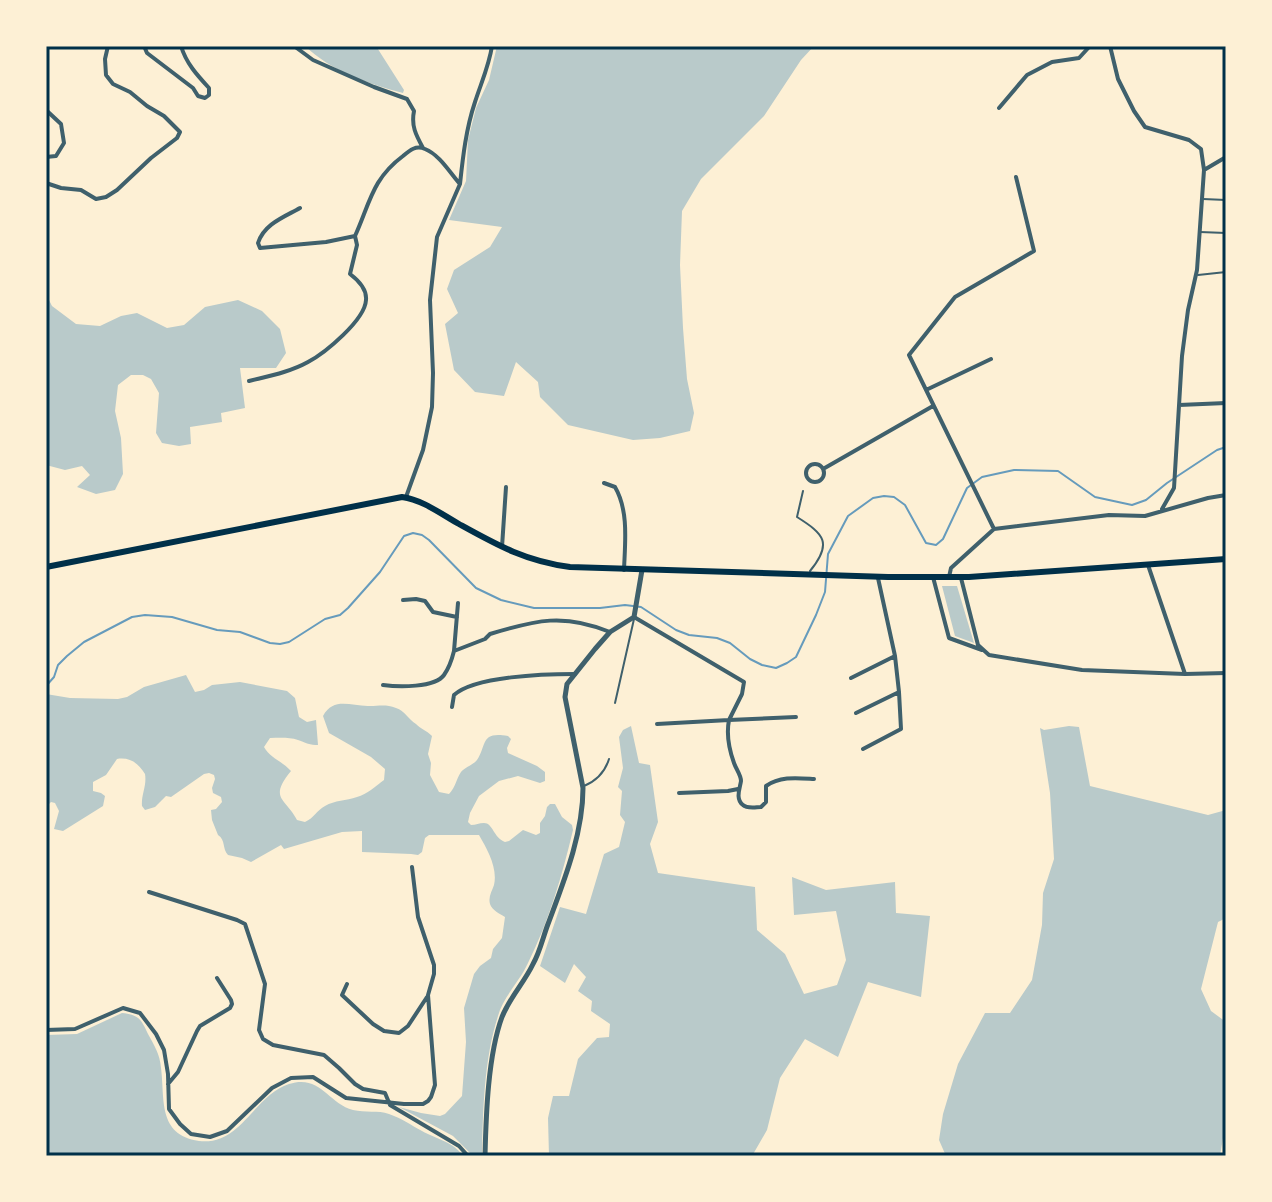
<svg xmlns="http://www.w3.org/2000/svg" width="1272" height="1202" font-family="'Noto Serif',serif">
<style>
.green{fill:#b9caca}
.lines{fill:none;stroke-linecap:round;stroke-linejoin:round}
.stream{stroke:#669bbc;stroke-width:2}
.service{stroke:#3f606c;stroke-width:2}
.minor{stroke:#3f606c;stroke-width:4}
.tertiary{stroke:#3f606c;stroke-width:5}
.secondary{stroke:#003049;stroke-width:6}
.neatline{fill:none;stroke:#003049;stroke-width:3}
</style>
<rect width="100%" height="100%" fill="#fdf0d5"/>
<path class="green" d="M305,46H376L404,90L403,93C369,84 331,71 305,46Z
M497,46H814L801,60L764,116L701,179L682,211L680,265L683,328L687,379L694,413L690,431L660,438L633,440L568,425L540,397L538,382L516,362L504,396L475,392L454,370L445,324L458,313L447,289L454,270L490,247L502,227L449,220L466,181L468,140L476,108L489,80Z
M46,294L52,306L76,324L100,326L121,316L137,313L167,328L184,325L205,307L238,300L262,311L280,329L286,353L276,368H240L245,408L221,413L222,422L190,427L191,444L179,446L162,443L156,433L159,393L151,379L143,375H131L118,385L115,411L121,438L123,474L115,490L96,494L77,487L90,475L82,466L65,470L46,465Z
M942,586H957L974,643L955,636Z
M186,675L195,692L204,690L212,685L240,682L287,691L295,698L299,717L307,722L316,720L318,745C310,745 306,743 298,740C289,737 279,738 270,738L264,747C270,758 282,761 291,771C268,799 286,798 297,820L305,822C314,818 317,810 325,806C335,800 346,801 357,797C367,794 376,786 384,780L385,769L371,757L329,733L323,716C334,696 352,707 370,706C379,706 386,704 396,708C405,711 408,719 416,724C421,729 426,730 432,736L428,754L431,763L430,775L439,792L449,794C456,787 456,779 461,772C465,767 473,765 477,760C487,745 480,731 508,736L511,739L507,748L508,753L537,766L545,772V781L540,783L518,776L499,781L479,796L470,813L468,822L471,825C476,825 479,823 484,823C493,823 493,837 505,842L509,841L523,830L536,835L540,833V823L545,816L547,807L550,804H555L562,817L572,825L573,830C562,876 549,921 528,963C520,981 503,997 498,1016C484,1059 483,1111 482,1156H473L453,1136L399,1107L421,1113L440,1116L445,1114L462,1096L466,1042L464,1008L474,974L480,966L491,958L493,949L502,938L505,917C500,914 492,910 490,904C488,897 492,891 494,885C498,868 487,849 479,835H429L425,838L422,852L418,855L411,854L362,852V831L342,832L284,849L281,845L251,862L242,858L228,855C222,849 226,840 218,835L212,820L211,810L216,809L222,802L221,797L213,793L212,788L215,779L214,775L209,773L204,774L171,797L166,796L155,807L145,810L142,806C141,795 147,786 145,774C138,763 130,757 117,759L106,775L93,782V791L101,793L105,796L103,806L63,831L54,829L59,811L55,803L51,802L46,807V694L70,698L118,699L127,697L144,687Z
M631,726L639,763L650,765L658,822L650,844L658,873L755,887L757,930L785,954L804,994L837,985L846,960L836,911L794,915L792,877L826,890L895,882L896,913L930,916L921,997L868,982L838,1057L805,1039L780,1078L767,1130L752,1156H549L548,1118L553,1096H569L578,1059L597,1038L609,1037L610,1024L591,1011L592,1001L578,991L586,977L574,964L565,983L540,966L560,907L586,914L604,854L619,847L625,822L620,815L622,791L618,787L623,768L619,737L623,730Z
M1069,726L1079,727L1090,786L1208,815L1226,810V918L1218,922L1201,989L1211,1011L1226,1022V1120L1220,1156H946L939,1140L943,1114L958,1064L985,1013H1010L1032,980L1042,925L1043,893L1054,859L1050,793L1040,728L1044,730Z
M122,1013C139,1015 141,1019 148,1034C154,1045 160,1054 161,1068C165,1098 157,1135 199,1141C241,1146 254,1095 289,1084C320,1074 328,1103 353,1110C365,1113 378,1110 389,1114C401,1118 411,1125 422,1131C436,1139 454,1142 463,1156H46V1035L77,1034Z"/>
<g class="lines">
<path class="stream" d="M46,686L54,677L58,665L67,656L84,642L132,617L145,615L172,617L217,630L240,632L270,643L280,644L289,642L325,619L340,615L348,608L380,572L404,536L413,533L422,535L429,540L476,588L501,600L534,608H600L625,605L641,607L676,630L689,635L717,638L730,643L750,659L762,665L776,668L787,663L796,657L816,615L825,592L828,554L848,516L873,498L884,496L894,497L905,505L926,543L936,545L943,539L967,488L982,477L1014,470L1058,471L1095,497L1132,505L1146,500L1167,483L1217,450L1226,447"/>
<path class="service" d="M1203,199L1226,200
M1200,232L1226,233
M1198,275L1226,272
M803,491L797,517C824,534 833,543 810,571
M615,703L634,619
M584,786C596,781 605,772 609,759"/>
<path class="minor" d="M144,46L147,53L193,88L198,96L205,98L209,95V88C197,75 186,63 181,46
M294,46L313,60L374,87L407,99L414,111C411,126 416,135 423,148
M1110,46L1118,79L1134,111L1145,127L1189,140L1201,149L1204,170
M999,108L1027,75L1052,62L1079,58L1090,46
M46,110L61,124L64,143L56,156L46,157
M46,183L61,188L81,190L96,199L106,197L117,190L151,158L177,138L180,132L164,116L147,106L130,92L113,84L106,75L105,59L108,46
M460,184C463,156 466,129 475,102C481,83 489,66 492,46
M300,208C284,217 264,224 258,243L260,248L326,242L355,236C370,203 372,179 403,156C410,150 416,145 425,149C440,155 450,173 460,184L437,237L430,300L433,373L432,407L423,450L406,497
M249,381C269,376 290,372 308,362C325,353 365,320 366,300C367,289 358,280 350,274L357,245L355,236
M926,390L991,359
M1179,405L1226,403
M806 473a9 9 0 1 1 18 0a9 9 0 1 1-18 0Z
M823,469L933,406
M604,483L615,487C629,511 625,543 624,570
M1162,509L1174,488L1182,356L1188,310L1197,270L1204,170L1226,157
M994,529L909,355L955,297L1034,251L1016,177
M502,547L506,487
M1148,565L1185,674L1226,673
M933,577L949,638L982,650
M949,577L951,568L994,529L1109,515L1145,516L1208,498L1226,495
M961,578L978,645L989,655L1082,670L1185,674
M403,600L416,599L425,601L433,612L457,617
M634,617L744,682L742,694L729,720L657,724
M454,651L458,603
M851,678L895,656L878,578
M383,685C398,687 435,688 444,675C449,668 452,659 454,651L485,639L490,634C536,620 564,613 610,632
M452,707L454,695C475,676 545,674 575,674
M856,713L899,692L895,656
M796,717L729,720C726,735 729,749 734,763C736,769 741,775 741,781C740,788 735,799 743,805C747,809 756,807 761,807L766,802V786C780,776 797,778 814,779
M863,749L901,729L899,692
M679,793L728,791L738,789
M149,892L237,920L245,924L265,984L259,1030L263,1039L273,1045L324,1055L339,1068L355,1084L363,1089L385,1093L390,1105L459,1146L468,1156
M347,984L342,995L373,1024L384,1031L399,1033L408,1026L427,997
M46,1030L75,1029L123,1008L140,1013L156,1034L164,1050L168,1074L169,1109L180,1124L191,1134L210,1137L227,1131L272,1088L291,1078L313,1077L346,1098L404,1104H423L428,1101L431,1097L435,1085L428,995L434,974V965L418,917L412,867
M168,1084L178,1072L197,1031L200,1026L230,1008L232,1004L231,1000L217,978"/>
<path class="tertiary" d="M485,1156C486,1115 488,1055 502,1017C510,997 524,983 533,964C540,952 543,937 548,924C564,881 583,834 583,788L565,697L567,684L595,649L610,632L634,617L642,570"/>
<path class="secondary" d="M46,567L402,497C423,500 441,514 459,524C497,545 525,561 570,567L888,577H969L1226,559"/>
</g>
<rect width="1272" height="1202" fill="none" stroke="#fdf0d5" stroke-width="96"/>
<rect x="48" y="48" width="1176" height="1106" class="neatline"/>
</svg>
